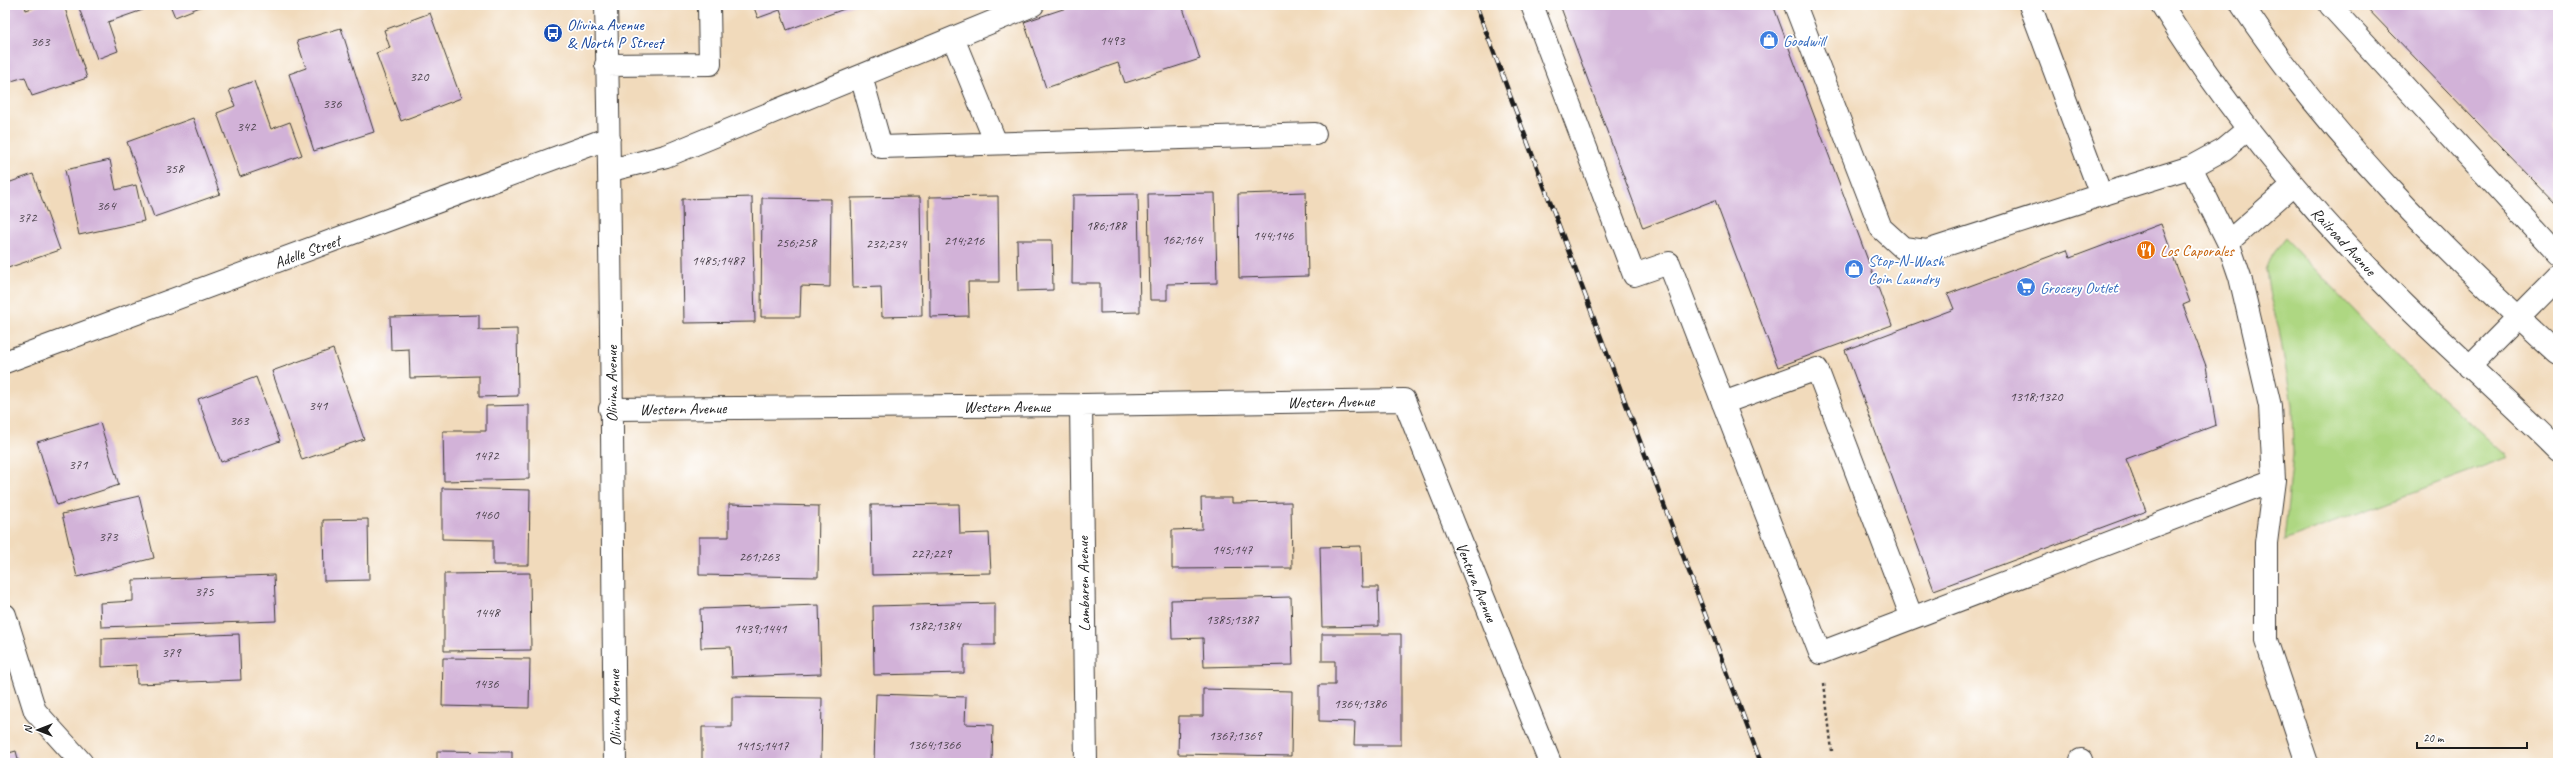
<svg xmlns="http://www.w3.org/2000/svg" width="2563" height="768" font-family="Caveat,sans-serif">
<style>
.green{fill:#aed782;stroke:#657a4f}
.building{fill:#d2b2d8}
.lines{fill:none;stroke-linecap:round;stroke-linejoin:round}
.minor-casing{stroke:#3c3834;stroke-width:24}
.major-casing{stroke:#3c3834;stroke-width:24}
.path{stroke:#3c3834;stroke-width:2.5;stroke-dasharray:3 3;stroke-linecap:butt}
.minor{stroke:#fff;stroke-width:22}
.major{stroke:#fff;stroke-width:22}
.rail-casing{stroke:#1c1c1c;stroke-width:4.5}
.rail{stroke:#fff;stroke-width:3;stroke-dasharray:9;stroke-linecap:butt}
.labels{text-anchor:middle;stroke-width:3.5;stroke-linejoin:round;paint-order:stroke}
.number-label{font-size:14px;fill:#4a424b}
.transit-label{font-size:16px;fill:#164399;stroke:#fff;text-anchor:start}
.shop-label{font-size:16px;fill:#366cbe;stroke:#fff;text-anchor:start}
.street-label{font-size:16px;fill:#1c1c1c;stroke:#fff}
.food-label{font-size:16px;fill:#c56008;stroke:#fff;text-anchor:start}
</style>
<rect width="100%" height="100%" fill="#fff"/>
<filter id="ink" filterUnits="userSpaceOnUse"><feTurbulence type="fractalNoise" baseFrequency=".025" numOctaves="2"/><feDisplacementMap in="SourceGraphic" scale="8" xChannelSelector="R" yChannelSelector="G"/><feConvolveMatrix kernelMatrix="1 2 1 2 8 2 1 2 1" color-interpolation-filters="sRGB"/></filter>
<filter id="wash" filterUnits="userSpaceOnUse"><feTurbulence type="fractalNoise" baseFrequency=".012" numOctaves="4" result="noise"/><feDisplacementMap in="SourceGraphic" scale="16" xChannelSelector="R" yChannelSelector="G"/><feGaussianBlur stdDeviation="0.9" result="paint"/><feColorMatrix in="noise" values="0 0 0 0 0 0 0 0 0 0 0 0 0 0 0 0 0 1.4 0 .05"/><feComposite in="paint" operator="in"/></filter>
<g filter="url(#wash)">
<rect width="100%" height="100%" fill="#f1dabb"/>
<path class="green" d="M2285,238L2409,368L2508,457L2284,541L2293,454L2292,405L2279,329L2270,297L2266,270L2273,253Z"/>
<g id="blocks">
<path class="building" d="M5,5H25L26,10L41,5H64L87,78L32,96L25,77L8,82L5,72Z
M78,5H157L108,22L118,51L97,59Z
M170,5H205L175,17Z
M753,5H855L787,30L780,10L758,18Z
M1075,5H1182L1200,59L1125,83L1118,63L1046,88L1024,22Z
M1560,5H1773L1892,325L1778,367L1715,200L1643,228Z
M2364,5H2558V206Z
M430,13L461,98L401,121L376,53L390,48L384,30Z
M341,28L374,132L314,151L289,74L306,68L297,41Z
M254,81L271,129L290,122L302,155L240,177L217,113L235,106L229,90Z
M193,118L220,194L154,217L127,142Z
M110,160L116,190L136,185L144,221L79,235L65,170Z
M33,174L60,250L5,269V184Z
M1306,192L1308,276L1239,278L1238,194Z
M1215,193L1217,283L1167,284V300H1150L1148,194Z
M1138,194L1140,312L1100,313V283H1072L1073,195Z
M998,196L999,282H968L969,316L930,317L929,197Z
M752,197L755,322L684,323L682,199Z
M920,197L922,316L882,317L881,287L853,288L851,198Z
M762,198L831,199L830,287L801,286L800,317H761Z
M2161,224L2190,302L2183,305L2206,366L2216,425L2126,459L2146,511L1934,590L1845,350L1954,309L1948,294L2067,250L2070,258Z
M1017,240H1052L1053,290L1018,291Z
M479,315V330L517,329L518,396L479,397V376L410,378L409,349L391,350L390,317Z
M333,349L364,439L302,460L272,371Z
M256,377L280,441L221,462L198,399Z
M529,405V479L444,481L443,431H486V406Z
M100,423L119,485L57,505L37,442Z
M442,488L530,490L529,565H493V540L442,539Z
M139,496L154,558L77,577L62,514Z
M1201,498H1232V503L1291,502L1292,568L1172,569V530L1202,529Z
M729,504L819,506L818,577L699,575V537H729Z
M959,504L960,534L989,533L991,573L872,575L871,505Z
M368,519L369,580L324,581L323,520Z
M1361,546L1362,587H1378L1379,626L1322,627L1320,547Z
M530,573L531,650L444,651V574Z
M274,575L276,621L101,627L100,603L133,601V580Z
M1291,597L1293,665L1204,667L1203,638L1172,639L1171,600Z
M995,603V645H964V673L874,675L873,606Z
M819,605L821,674L732,677L731,647L701,648L700,609Z
M239,634L241,680L137,684L136,665L102,667V639Z
M1322,634H1401V745H1354L1355,722L1319,721V685H1335V661H1322Z
M443,658L530,659L529,708L442,706Z
M1203,689L1292,691L1291,756L1178,754L1179,716H1203Z
M876,694L966,697L965,724L993,725L992,763H874Z
M732,697L822,698L821,763H702V727H732Z
M16,751L19,763H5V754Z
M437,751L512,752V763H437Z"/>
</g>
</g>
<g filter="url(#ink)">
<use href="#blocks" fill-opacity="0" stroke="#3c3834" stroke-width="1"/>
<g class="lines">
<g class="minor-casing">
<path id="minor" d="M606,5C612,257 612,510 615,763
M1532,5L1634,275L1669,263L1820,653L2274,480
M1795,5L1881,228L1903,248L1927,251L2101,195
M2030,5L2101,195L2191,167L2224,149L2247,130
M2330,5L2558,254
M953,38L996,143
M606,65L710,64L709,5
M861,76L881,147L1315,134
M2191,167L2228,242L2240,277L2270,406L2274,480L2266,543V640L2307,763
M611,170L666,156L1033,5
M2228,242L2293,185
M5,362L609,138
M2469,367L2558,277
M1723,403L1817,369L1912,618
M1081,405L1086,763
M610,409L1081,405L1404,400L1550,763
M5,615L35,711L82,763
M2081,760L2082,763"/>
</g>
<g class="major-casing">
<path id="major" d="M2162,5C2228,112 2309,209 2398,298C2450,350 2506,398 2558,450
M2242,5C2330,136 2442,248 2558,354"/>
</g>
<path class="path" d="M1824,683L1832,751"/>
<use href="#minor" class="minor"/>
<use href="#major" class="major"/>
<g class="rail-casing">
<path id="rail" d="M1476,5L1761,763"/>
</g>
<use href="#rail" class="rail"/>
</g>
</g>
<defs>
<g id="bus-disc" transform="scale(1)"><circle r="9.5" fill="#1a4fb4" stroke="#fff"/><path d="M-5-6H5V4H4V6H2V4H-2V6H-4V4H-5ZM-3.5-4V0h7V-4ZM-3.5 1.2v1.5H-2V1.2ZM2 1.2v1.5H3.5V1.2Z" fill="#fff"/></g>
<g id="shop-disc" transform="scale(1)"><circle r="9.5" fill="#3f7fe0" stroke="#fff"/><path d="M-5-2.5h2.3a2.7 3.5 0 0 1 5.4 0H5L5.5 6h-11ZM-1.5-2.5h3a1.5 2.3 0 0 0-3 0Z" fill="#fff"/></g>
<g id="restaurant-disc" transform="scale(1)"><circle r="9.5" fill="#e8710a" stroke="#fff"/><path d="M-5-6h1v4h1v-4h1v4h1v-4h1v5L-1.5 .5V6h-2V.5L-5-1ZM5-6V6H3V1.5H1.5Q1.5-4 5-6Z" fill="#fff"/></g>
<g id="supermarket-disc" transform="scale(1)"><circle r="9.5" fill="#3f7fe0" stroke="#fff"/><path d="M-6-5.5h2.5l.6 2H6L4.5 2H-2.5L-4.4-4H-6ZM-1.5 3.2a1.3 1.3 0 1 0 .1 0ZM3 3.2a1.3 1.3 0 1 0 .1 0Z" fill="#fff"/></g>
</defs>
<g fill-rule="evenodd">
<use href="#bus-disc" x="553" y="33"/>
<use href="#shop-disc" x="1769" y="40"/>
<use href="#restaurant-disc" x="2146" y="250"/>
<use href="#shop-disc" x="1854" y="269"/>
<use href="#supermarket-disc" x="2026" y="287"/>
</g>
<g class="labels">
<g class="number-label">
<text x="1112" y="45">1493</text>
<text x="40" y="46">363</text>
<text x="419" y="81">320</text>
<text x="332" y="108">336</text>
<text x="246" y="131">342</text>
<text x="174" y="173">358</text>
<text x="106" y="210">364</text>
<text x="27" y="222">372</text>
<text x="1106" y="230">186;188</text>
<text x="1273" y="240">144;146</text>
<text x="1182" y="244">162;164</text>
<text x="964" y="245">214;216</text>
<text x="796" y="247">256;258</text>
<text x="886" y="248">232;234</text>
<text x="718" y="265">1485;1487</text>
<text x="2036" y="401">1318;1320</text>
<text x="318" y="410">341</text>
<text x="239" y="425">363</text>
<text x="486" y="460">1472</text>
<text x="78" y="469">371</text>
<text x="486" y="519">1460</text>
<text x="108" y="541">373</text>
<text x="1232" y="554">145;147</text>
<text x="931" y="558">227;229</text>
<text x="759" y="561">261;263</text>
<text x="204" y="596">375</text>
<text x="487" y="617">1448</text>
<text x="1232" y="624">1385;1387</text>
<text x="934" y="630">1382;1384</text>
<text x="760" y="633">1439;1441</text>
<text x="171" y="657">379</text>
<text x="486" y="688">1436</text>
<text x="1360" y="708">1364;1386</text>
<text x="1235" y="740">1367;1369</text>
<text x="934" y="749">1364;1366</text>
<text x="762" y="750">1415;1417</text>
</g>
<g class="transit-label">
<text x="567" y="30">Olivina Avenue<tspan x="567" dy="18">&amp; North P Street</tspan></text>
</g>
<g class="shop-label">
<text x="1783" y="46">Goodwill</text>
<text x="1868" y="266">Stop-N-Wash<tspan x="1868" dy="18">Coin Laundry</tspan></text>
<text x="2040" y="293">Grocery Outlet</text>
</g>
<g class="street-label">
<text transform="translate(2344 241) rotate(47)" y="6">Railroad Avenue</text>
<text transform="translate(307 251) rotate(-20)" y="6">Adelle Street</text>
<text transform="translate(611 384) rotate(-90)" y="6">Olivina Avenue</text>
<text transform="translate(1331 401) rotate(-1)" y="6">Western Avenue</text>
<text x="1007" y="412">Western Avenue</text>
<text transform="translate(683 408) rotate(-1)" y="6">Western Avenue</text>
<text transform="translate(1477 582) rotate(68)" y="6">Ventura Avenue</text>
<text transform="translate(1083 584) rotate(-91)" y="6">Lambaren Avenue</text>
<text transform="translate(614 708) rotate(-91)" y="6">Olivina Avenue</text>
</g>
<g class="food-label">
<text x="2160" y="256">Los Caporales</text>
</g>
</g>
<rect width="2563" height="768" fill="none" stroke="#fff" stroke-width="20"/>
<g transform="translate(38 730) rotate(270)" stroke="#ffffff" stroke-width="3" paint-order="stroke">
<path d="M0-3L7 15L0 10L-7 15Z" fill="#1c1c1c"/>
<text y="-6" font-size="11" font-weight="bold" text-anchor="middle" fill="#1c1c1c">N</text>
</g>
<path d="M2417 742v6h110v-6" fill="none" stroke="#1c1c1c" stroke-width="2"/>
<text x="2423" y="742" font-size="12" fill="#1c1c1c" stroke="#ffffff" stroke-width="3" paint-order="stroke">20 m</text>
</svg>
